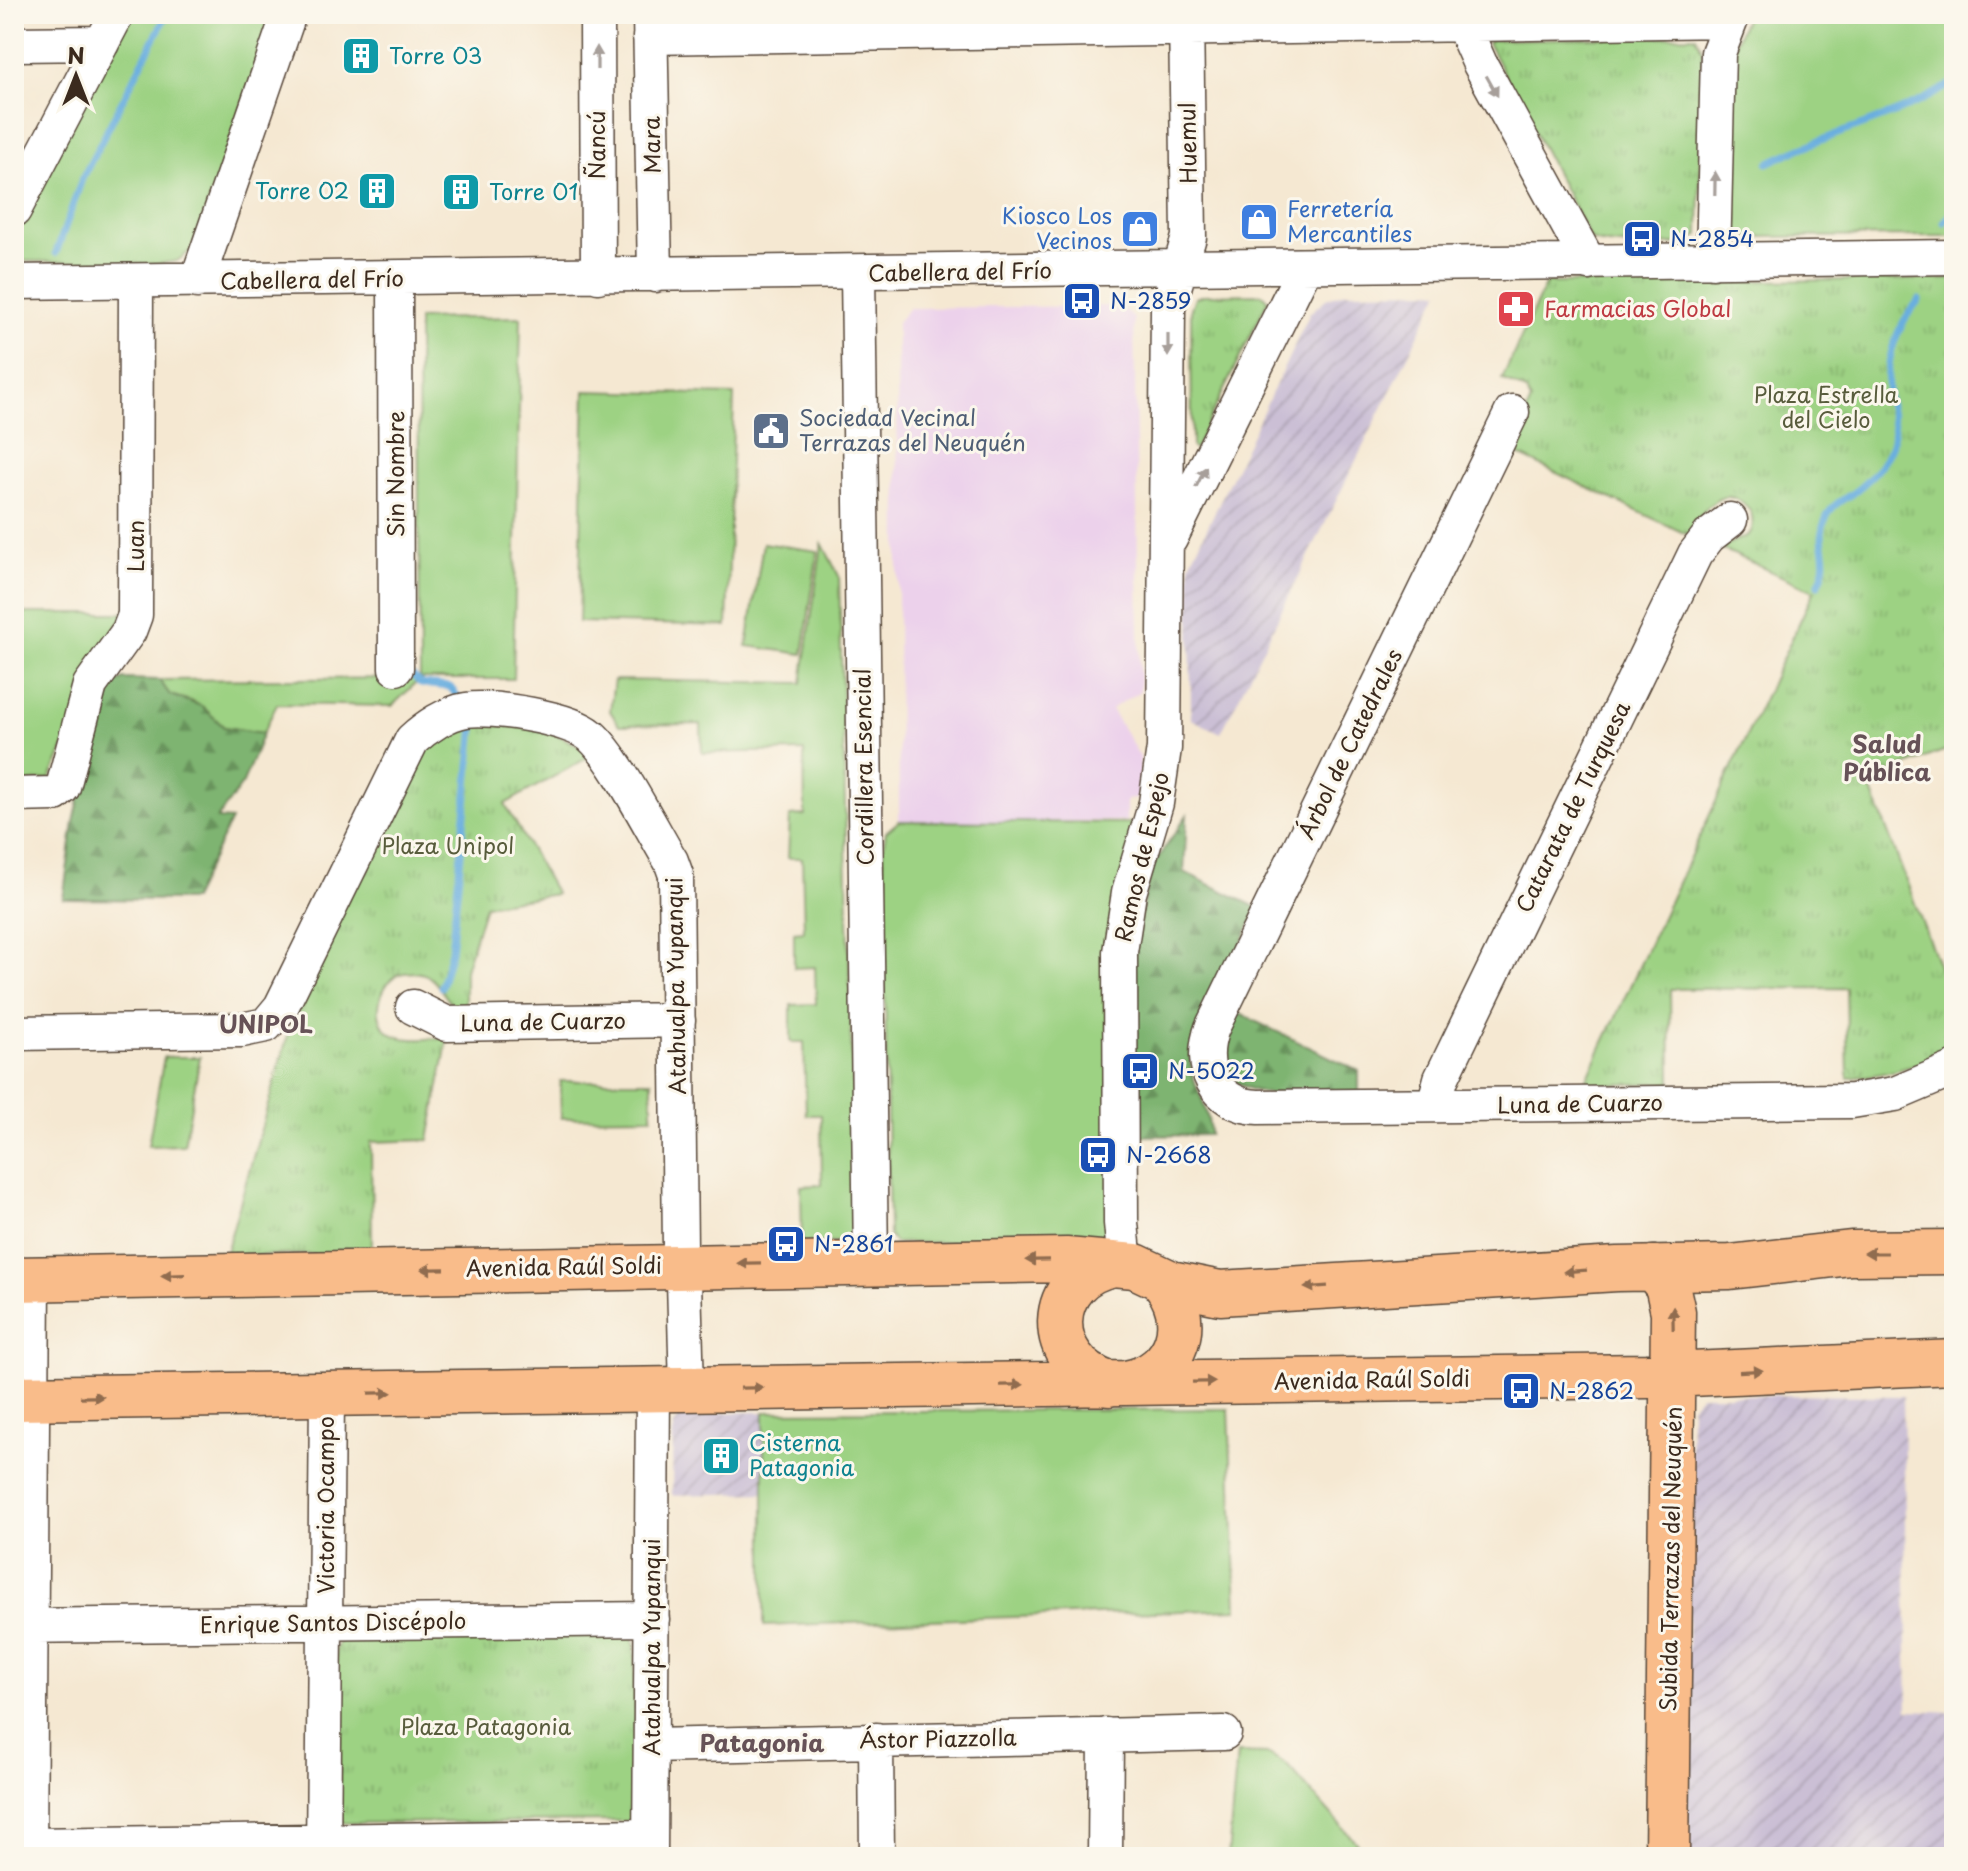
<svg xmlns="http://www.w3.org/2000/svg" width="1968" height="1871" font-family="'Playpen Sans',sans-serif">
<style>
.built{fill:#ecd1eb}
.industrial{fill:url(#industrial-furrows)}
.grass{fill:#9dd283;stroke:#6c7e50;stroke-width:2}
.forest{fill:url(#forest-firs);stroke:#5c6f48;stroke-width:2}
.park{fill:url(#park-tufts);stroke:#6c7e50;stroke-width:2}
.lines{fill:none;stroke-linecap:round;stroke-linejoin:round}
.stream{stroke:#69aedf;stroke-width:7}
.minor-casing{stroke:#574639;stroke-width:37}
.major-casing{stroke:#574639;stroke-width:47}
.minor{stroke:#fff;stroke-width:34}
.major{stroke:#f9bc8a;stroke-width:44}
.oneway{fill:#a79f9a}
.oneway2{fill:#906c4f}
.labels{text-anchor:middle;stroke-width:6;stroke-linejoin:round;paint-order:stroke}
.culture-label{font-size:22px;fill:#0d838f;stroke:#fbf7ec;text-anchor:start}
.street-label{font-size:22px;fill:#3b2a1e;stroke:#fbf7ec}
.shop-label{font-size:22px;fill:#366cbe;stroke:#fbf7ec;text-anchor:start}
.transit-label{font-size:22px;fill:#164399;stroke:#fbf7ec;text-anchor:start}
.health-label{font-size:22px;fill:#be3a42;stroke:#fbf7ec;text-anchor:start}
.park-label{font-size:22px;fill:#585c3c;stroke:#fbf7ec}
.service-label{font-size:22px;fill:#4e5e75;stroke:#fbf7ec;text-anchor:start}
.neighbourhood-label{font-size:24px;font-weight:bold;fill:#665257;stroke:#fbf7ec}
</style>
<defs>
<pattern id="industrial-furrows" width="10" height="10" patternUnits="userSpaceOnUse" patternTransform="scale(2)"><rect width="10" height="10" fill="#cbbfd5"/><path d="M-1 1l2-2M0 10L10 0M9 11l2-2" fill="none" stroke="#afa4b6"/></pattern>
<pattern id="forest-firs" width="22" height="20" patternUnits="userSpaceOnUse" patternTransform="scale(2)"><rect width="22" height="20" fill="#7eb471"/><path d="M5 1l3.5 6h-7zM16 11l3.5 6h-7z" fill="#68935c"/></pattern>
<pattern id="park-tufts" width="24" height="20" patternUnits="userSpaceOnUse" patternTransform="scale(2)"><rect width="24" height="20" fill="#9dd283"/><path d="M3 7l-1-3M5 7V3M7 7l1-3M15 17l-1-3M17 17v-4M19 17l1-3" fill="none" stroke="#88b471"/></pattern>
</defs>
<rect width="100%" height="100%" fill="#fbf7ec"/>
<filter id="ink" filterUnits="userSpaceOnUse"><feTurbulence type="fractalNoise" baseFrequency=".0125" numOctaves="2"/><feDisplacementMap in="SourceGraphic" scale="16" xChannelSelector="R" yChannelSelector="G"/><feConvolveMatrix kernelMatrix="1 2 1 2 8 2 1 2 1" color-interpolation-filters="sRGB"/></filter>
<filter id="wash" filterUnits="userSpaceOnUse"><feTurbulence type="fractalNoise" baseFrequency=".006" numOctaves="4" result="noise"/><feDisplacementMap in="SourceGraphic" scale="32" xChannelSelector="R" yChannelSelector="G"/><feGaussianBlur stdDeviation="1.8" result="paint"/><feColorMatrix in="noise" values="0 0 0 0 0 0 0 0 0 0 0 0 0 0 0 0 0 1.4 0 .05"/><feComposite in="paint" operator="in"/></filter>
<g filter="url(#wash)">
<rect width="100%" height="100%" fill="#f5e8d2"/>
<path class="built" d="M1122,306L1134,319L1140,691L1111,709L1140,757L1141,792L1136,799L1126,800V821H899L897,322L909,308Z"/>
<path class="industrial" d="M1440,291L1221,733L1191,719L1190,564L1310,313L1326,299L1345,292Z
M1701,1395L1903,1396L1908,1710L1954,1712V1857H1685L1691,1406Z
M764,1412V1493L672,1495L673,1425L685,1413Z"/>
<path class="grass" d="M131,14H274L192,250L177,261L157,264L19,261L14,255V230Z
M1747,14H1954V236L1745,237L1728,230L1729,58Z
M521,317L513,679H420L392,706L277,704L263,733L224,727L194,702L170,695L159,680L420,678L418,319Z
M585,391L734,395L727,626L579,622Z
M763,543L818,551L803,654L747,646Z
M822,543L839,576L856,1222L855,1233L848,1242L802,1244L801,1186L822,1185L821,1115H806L804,1042H791V1005L816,1004L815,967L794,968V932L804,931L802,858H788L790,816L805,815L804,751L702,753L701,724L619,725L610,711L614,680L802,683Z
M14,613H124L50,779L14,784Z
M899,821L1132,823L1107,1233L1101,1240L895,1243L889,1236L883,848L886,832Z
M164,1057H200L184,1145L148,1146Z
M560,1081H652V1117L561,1118Z
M1229,1409L1237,1609L764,1626V1412Z
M1237,1753L1269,1754L1286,1764L1369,1857H1228Z"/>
<path class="forest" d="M124,679L159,680L170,695L202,706L224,727L263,733L243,783L217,819L231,820L192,900L63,899L74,822L101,703L108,686Z
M1187,815L1184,872L1258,908L1190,1055C1190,1084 1210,1107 1210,1135L1132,1136L1133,943L1153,865Z
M1236,1012L1359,1071V1093C1320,1094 1214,1111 1223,1046C1225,1035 1232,1022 1236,1012Z"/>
<path class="park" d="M1696,36L1702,50L1699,235C1686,249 1609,248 1591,240L1488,43L1491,40Z
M1954,279V747L1868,780L1948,990L1954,988V1045C1923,1067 1885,1075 1848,1078L1846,988L1670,989L1671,1083L1584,1085L1814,591L1722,549C1737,533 1759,545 1751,512C1725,477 1700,511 1690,536L1510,451L1531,401L1526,391L1502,379L1546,283Z
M1203,295L1262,294L1268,300L1195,449L1192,448L1191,308L1195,298Z
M460,723L546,729L594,754L505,804L556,894L485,905L465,970V1013C435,999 442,962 396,975C375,991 369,1032 403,1038C417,1041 434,1038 448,1037L429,1140L371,1142L372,1253L225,1256L295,1010L410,760Z
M343,1634H631L635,1646V1815L629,1821L344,1823L340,1819L336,1648Z"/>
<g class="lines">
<path class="stream" d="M1768,163C1828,132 1897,120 1954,82
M1944,222L1954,211
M56,253L82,179L167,14
M1818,585C1836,550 1810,544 1830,511C1836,501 1846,499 1854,492C1869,481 1886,462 1892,444C1897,427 1890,413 1888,396C1885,360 1896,326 1919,300
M414,677L421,684L450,687L462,702
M441,987L451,951L474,727L471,721"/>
</g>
</g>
<g filter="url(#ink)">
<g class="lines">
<g class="minor-casing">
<path id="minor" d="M597,14L598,276
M1466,14L1468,37L1480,64L1589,263
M650,15L655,275
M650,37L1729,20
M14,44L102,43
M14,210L117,14
M1713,261L1718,53L1733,14
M858,273L871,1261
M395,279L396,668
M197,281L289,14
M14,282L1954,257
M1512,412L1212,1028C1198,1067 1214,1105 1258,1107L1852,1101L1895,1094L1954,1069
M1170,539L1305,267
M14,795L55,794L63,787L90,685L129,631L135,615L136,282
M413,1007L447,1024L678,1020
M14,1033L242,1030L266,1025L281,1007L412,740C426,727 447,713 466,710C493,706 570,718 591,736C616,758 652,830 671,861L676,875L680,1249L684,1281L687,1389
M1434,1105L1441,1079L1695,554L1709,536L1730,520
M1125,1264L1121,1223L1120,952L1129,893L1156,803L1164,748L1168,308L1189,237L1186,14
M14,1626L652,1619
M876,1740L877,1857
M651,1746L1224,1733
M30,1845L650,1836
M29,1857L33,1279
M323,1857L327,1394
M650,1857L653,1389
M1105,1857L1106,1735"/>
</g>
<g class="major-casing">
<path id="major" d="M1653,1268L1667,1285L1673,1312L1667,1857
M14,1279L1066,1260L1135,1266L1171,1283L1220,1293L1617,1269L1730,1267L1851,1253L1954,1252
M1126,1383C1179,1374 1196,1318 1161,1279
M1109,1384C1042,1362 1044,1277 1114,1264
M14,1398L1647,1376L1954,1362"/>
</g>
<use href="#minor" class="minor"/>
<use href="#major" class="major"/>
</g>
<defs><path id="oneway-solid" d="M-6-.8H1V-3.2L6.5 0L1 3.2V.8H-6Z" transform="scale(2)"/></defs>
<g class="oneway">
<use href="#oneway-solid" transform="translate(597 58) rotate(-90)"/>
<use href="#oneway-solid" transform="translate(1492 86) rotate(61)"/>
<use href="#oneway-solid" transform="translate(1715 183) rotate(-89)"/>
<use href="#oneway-solid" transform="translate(1168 345) rotate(90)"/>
<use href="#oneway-solid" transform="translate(1201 477) rotate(-63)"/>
</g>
<g class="oneway2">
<use href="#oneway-solid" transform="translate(1876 1253) rotate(180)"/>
<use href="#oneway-solid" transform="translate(1037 1260) rotate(179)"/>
<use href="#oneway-solid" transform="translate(749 1263) rotate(179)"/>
<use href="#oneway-solid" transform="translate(433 1269) rotate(179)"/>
<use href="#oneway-solid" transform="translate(1575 1271) rotate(176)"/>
<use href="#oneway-solid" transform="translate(173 1275) rotate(178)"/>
<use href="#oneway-solid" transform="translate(1316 1287) rotate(176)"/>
<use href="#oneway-solid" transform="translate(1673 1318) rotate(-91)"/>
<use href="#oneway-solid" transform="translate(1751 1371) rotate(-3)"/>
<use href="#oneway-solid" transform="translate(1204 1382) rotate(-1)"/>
<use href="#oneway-solid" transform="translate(1012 1385) rotate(-1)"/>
<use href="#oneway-solid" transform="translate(752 1388) rotate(-1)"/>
<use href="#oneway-solid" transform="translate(380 1393) rotate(-1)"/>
<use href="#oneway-solid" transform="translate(92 1397) rotate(-1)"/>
</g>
</g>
<defs>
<g id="building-square" transform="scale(2)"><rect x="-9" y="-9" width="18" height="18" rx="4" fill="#0f9aa8" stroke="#fbf7ec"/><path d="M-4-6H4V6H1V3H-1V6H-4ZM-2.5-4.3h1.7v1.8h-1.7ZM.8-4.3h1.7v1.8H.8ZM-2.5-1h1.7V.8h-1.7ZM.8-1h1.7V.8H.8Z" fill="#fff"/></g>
<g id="shop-square" transform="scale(2)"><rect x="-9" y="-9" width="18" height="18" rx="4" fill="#3f7fe0" stroke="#fbf7ec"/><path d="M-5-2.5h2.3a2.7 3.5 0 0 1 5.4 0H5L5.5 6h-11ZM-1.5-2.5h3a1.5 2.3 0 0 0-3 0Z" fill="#fff"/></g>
<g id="bus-square" transform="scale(2)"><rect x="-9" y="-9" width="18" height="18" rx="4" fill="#1a4fb4" stroke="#fbf7ec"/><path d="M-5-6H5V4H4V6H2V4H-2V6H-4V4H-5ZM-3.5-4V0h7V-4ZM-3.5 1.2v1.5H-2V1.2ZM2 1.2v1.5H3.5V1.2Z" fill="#fff"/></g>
<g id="pharmacy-square" transform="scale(2)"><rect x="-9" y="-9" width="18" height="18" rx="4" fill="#e0444e" stroke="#fbf7ec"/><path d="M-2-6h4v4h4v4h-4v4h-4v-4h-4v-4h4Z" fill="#fff"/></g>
<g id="civic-square" transform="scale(2)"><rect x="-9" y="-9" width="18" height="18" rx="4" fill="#5c6f8a" stroke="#fbf7ec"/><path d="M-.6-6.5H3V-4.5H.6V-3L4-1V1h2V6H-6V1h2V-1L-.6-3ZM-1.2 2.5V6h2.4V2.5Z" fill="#fff"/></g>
</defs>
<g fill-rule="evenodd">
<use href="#building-square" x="361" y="56"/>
<use href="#building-square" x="377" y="191"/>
<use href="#building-square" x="461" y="192"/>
<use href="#shop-square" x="1259" y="222"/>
<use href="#shop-square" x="1140" y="229"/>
<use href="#bus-square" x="1642" y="239"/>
<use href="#bus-square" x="1082" y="301"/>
<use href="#pharmacy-square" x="1516" y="309"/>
<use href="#civic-square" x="771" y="431"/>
<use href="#bus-square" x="1140" y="1071"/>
<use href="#bus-square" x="1098" y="1155"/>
<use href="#bus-square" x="786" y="1244"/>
<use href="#bus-square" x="1521" y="1391"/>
<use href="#building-square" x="721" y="1456"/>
</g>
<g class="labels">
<g class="culture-label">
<text x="389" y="64">Torre 03</text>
<text x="349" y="199" text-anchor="end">Torre 02</text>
<text x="489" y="200">Torre 01</text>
<text x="749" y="1451">Cisterna<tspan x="749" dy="25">Patagonia</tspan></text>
</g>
<g class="street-label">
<text transform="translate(1188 143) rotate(-91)" y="8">Huemul</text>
<text transform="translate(597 145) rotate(-90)" y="8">Ñancú</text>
<text transform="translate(652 145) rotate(-91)" y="8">Mara</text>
<text transform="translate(960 272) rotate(-1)" y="8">Cabellera del Frío</text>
<text transform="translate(312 280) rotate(-1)" y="8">Cabellera del Frío</text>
<text transform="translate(396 474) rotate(-90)" y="8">Sin Nombre</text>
<text transform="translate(136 546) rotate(-90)" y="8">Luan</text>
<text transform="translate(1350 744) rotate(-64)" y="8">Árbol de Catedrales</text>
<text transform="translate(864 767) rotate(-91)" y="8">Cordillera Esencial</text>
<text transform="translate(1573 807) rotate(-64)" y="8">Catarata de Turquesa</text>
<text transform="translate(1142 857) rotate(-77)" y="8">Ramos de Espejo</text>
<text transform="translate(676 986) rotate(-91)" y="8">Atahualpa Yupanqui</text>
<text transform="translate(543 1022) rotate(-1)" y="8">Luna de Cuarzo</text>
<text transform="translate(1580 1104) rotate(-1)" y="8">Luna de Cuarzo</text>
<text transform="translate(564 1267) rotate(-1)" y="8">Avenida Raúl Soldi</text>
<text transform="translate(1372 1380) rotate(-1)" y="8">Avenida Raúl Soldi</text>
<text transform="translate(326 1505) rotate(-90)" y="8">Victoria Ocampo</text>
<text transform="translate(1671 1559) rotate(-89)" y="8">Subida Terrazas del Neuquén</text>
<text transform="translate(333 1623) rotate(-1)" y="8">Enrique Santos Discépolo</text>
<text transform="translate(652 1647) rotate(-90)" y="8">Atahualpa Yupanqui</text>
<text transform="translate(938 1739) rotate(-1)" y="8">Ástor Piazzolla</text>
</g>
<g class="shop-label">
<text x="1287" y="217">Ferretería<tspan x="1287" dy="25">Mercantiles</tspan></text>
<text x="1112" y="224" text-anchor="end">Kiosco Los<tspan x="1112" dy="25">Vecinos</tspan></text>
</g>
<g class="transit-label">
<text x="1670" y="247">N-2854</text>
<text x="1110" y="309">N-2859</text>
<text x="1168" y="1079">N-5022</text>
<text x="1126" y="1163">N-2668</text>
<text x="814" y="1252">N-2861</text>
<text x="1549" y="1399">N-2862</text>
</g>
<g class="health-label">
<text x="1544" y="317">Farmacias Global</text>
</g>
<g class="park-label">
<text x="1826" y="403">Plaza Estrella<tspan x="1826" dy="25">del Cielo</tspan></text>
<text x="448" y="854">Plaza Unipol</text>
<text x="486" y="1735">Plaza Patagonia</text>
</g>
<g class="service-label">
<text x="799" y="426">Sociedad Vecinal<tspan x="799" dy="25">Terrazas del Neuquén</tspan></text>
</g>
<g class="neighbourhood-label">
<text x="1887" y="753">Salud<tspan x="1887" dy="28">Pública</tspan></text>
<text x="266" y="1033">UNIPOL</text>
<text x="762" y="1752">Patagonia</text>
</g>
</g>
<rect width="1968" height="1871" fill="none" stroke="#fbf7ec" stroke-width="48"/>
<g transform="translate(76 76)" stroke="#fbf7ec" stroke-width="6" paint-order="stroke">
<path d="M0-6L14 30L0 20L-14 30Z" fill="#3b2a1e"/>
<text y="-12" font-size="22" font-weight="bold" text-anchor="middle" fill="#3b2a1e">N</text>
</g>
</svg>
